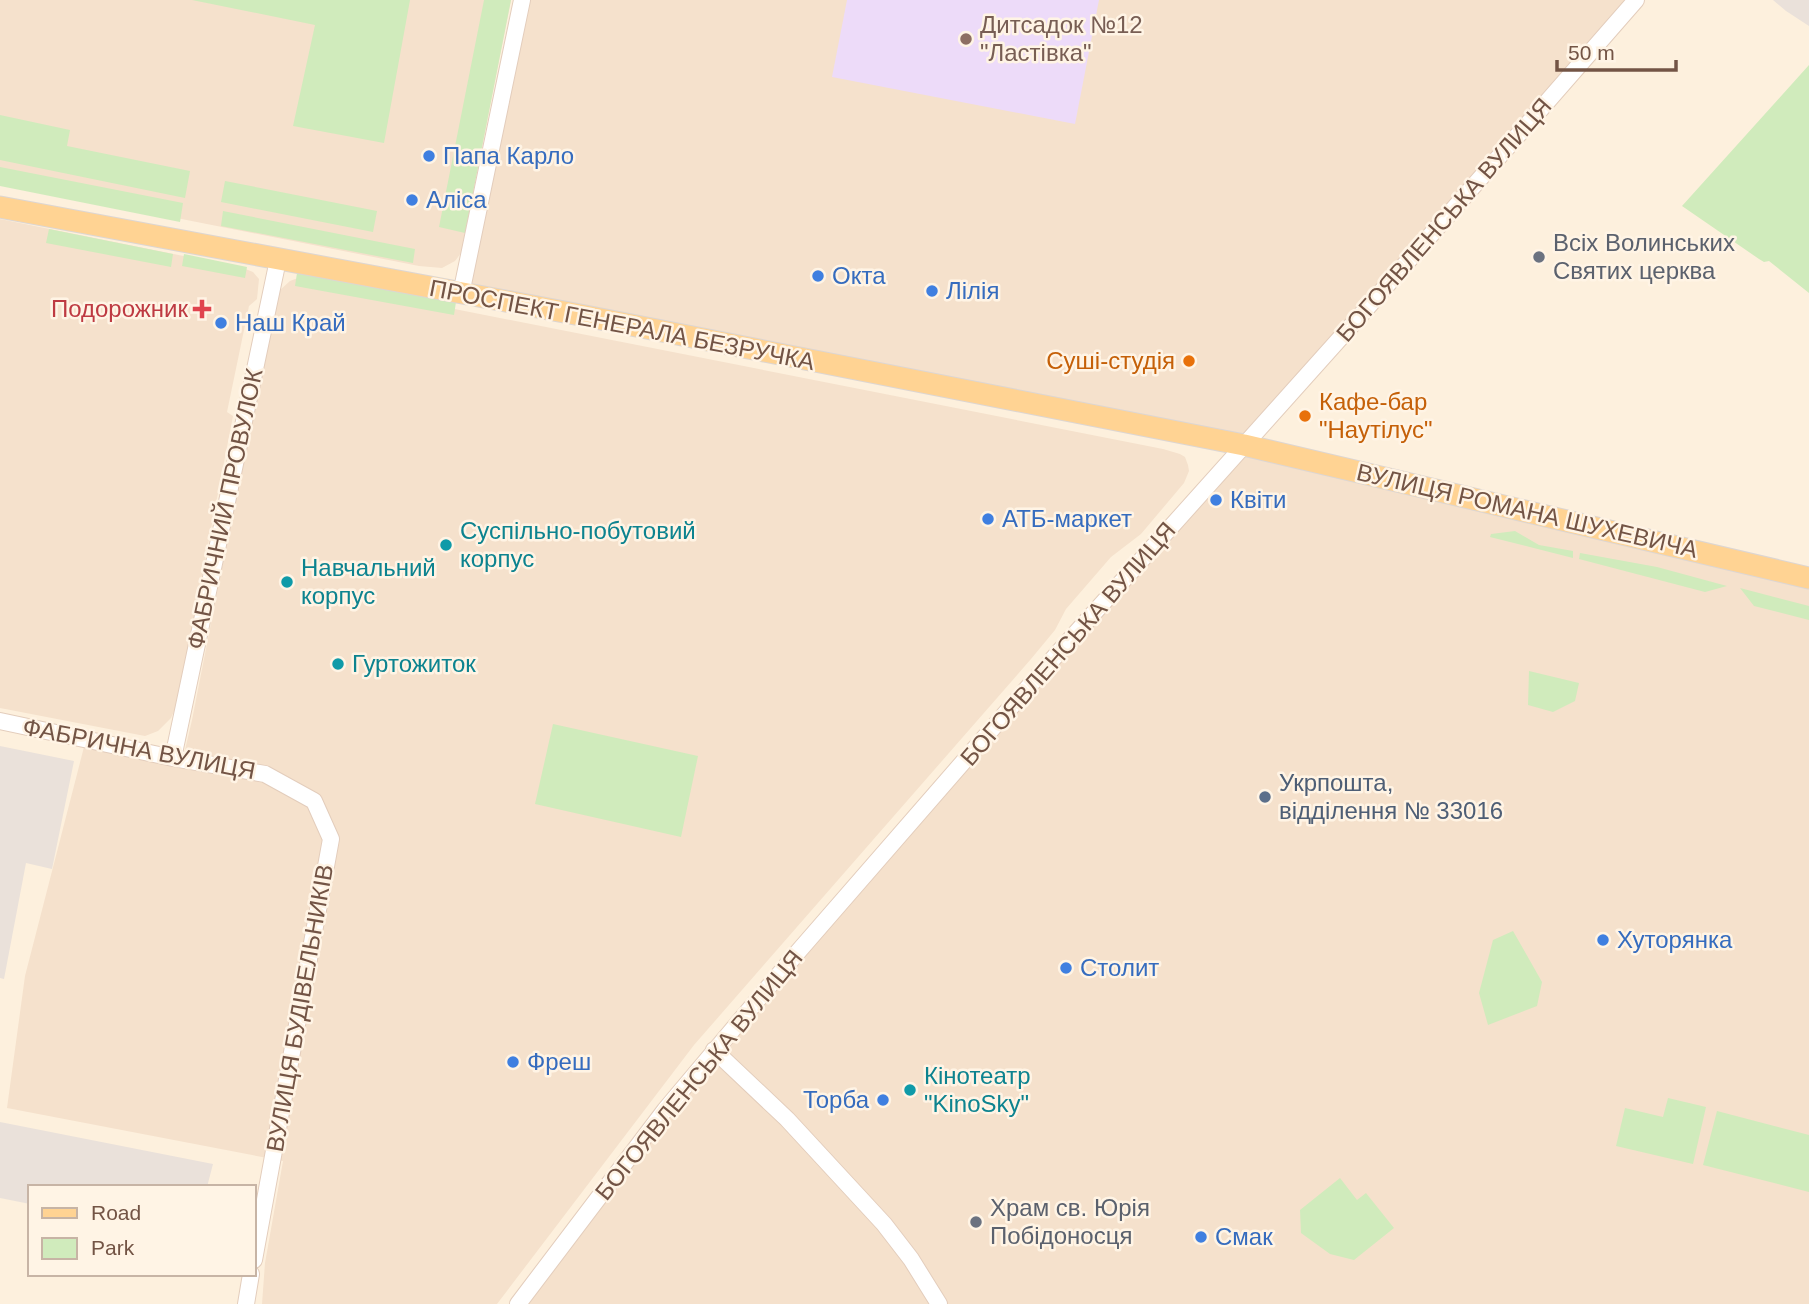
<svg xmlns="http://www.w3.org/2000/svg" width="1809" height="1304" font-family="Arial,sans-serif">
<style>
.residential{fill:#f5e1cc}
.industrial{fill:#eae1da}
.education{fill:#eddbf9}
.green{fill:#d0ebbc}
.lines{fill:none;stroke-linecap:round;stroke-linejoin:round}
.minor-casing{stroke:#e3cdbc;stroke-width:18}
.major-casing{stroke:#ddd6d2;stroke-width:23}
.minor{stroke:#fff;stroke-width:16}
.major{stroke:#ffd393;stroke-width:21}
.education-dot{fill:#8d6e63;stroke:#fff4e5;stroke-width:2.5}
.shop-dot{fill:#3f7fe0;stroke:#fff4e5;stroke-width:2.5}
.worship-dot{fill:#6b7280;stroke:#fff4e5;stroke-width:2.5}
.health-dot{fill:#e0444e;stroke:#fff4e5;stroke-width:2.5}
.food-dot{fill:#e8710a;stroke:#fff4e5;stroke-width:2.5}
.culture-dot{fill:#0f9aa8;stroke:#fff4e5;stroke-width:2.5}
.service-dot{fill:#5c6f8a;stroke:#fff4e5;stroke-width:2.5}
.labels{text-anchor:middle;stroke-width:5;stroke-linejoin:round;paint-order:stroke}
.education-label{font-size:24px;fill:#785e54;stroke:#fff4e5;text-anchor:start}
.shop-label{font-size:24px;fill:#366cbe;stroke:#fff4e5;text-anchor:start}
.street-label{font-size:24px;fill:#735445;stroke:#fff4e5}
.worship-label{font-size:24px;fill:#5b616d;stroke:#fff4e5;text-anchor:start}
.health-label{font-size:24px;fill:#be3a42;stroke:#fff4e5;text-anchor:end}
.food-label{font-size:24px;fill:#c56008;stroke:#fff4e5;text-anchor:end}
.culture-label{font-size:24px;fill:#0d838f;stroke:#fff4e5;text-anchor:start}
.service-label{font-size:24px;fill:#4e5e75;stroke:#fff4e5;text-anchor:start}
</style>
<rect width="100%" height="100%" fill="#fdf0dd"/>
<path class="residential" d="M0,0H511L461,253L455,261L442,268L419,266L0,183Z
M522,0H1636L1245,444L1809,578V1304H518L665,1110L1244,445L461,294Z
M0,219L243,268L253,272L259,279L257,299L249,306L227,412L233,416L177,704L171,718L158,731L145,736L0,708Z
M298,278L1163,449L1180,454L1185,457L1188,465L1189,471L1184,483L1141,534L1111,557L1066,609L1055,630L1031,659L694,1045L497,1304H262L265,1263L283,1161L7,1108L25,976L84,747L181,767L192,720L275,297L280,290L290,281Z"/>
<path class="industrial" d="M1773,0H1809V26L1786,11Z
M0,746L74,761L52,869L26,863L4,979L0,978Z
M0,1122L213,1164L207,1187H30V1204L0,1198Z"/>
<path class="education" d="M847,0H1099L1075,124L832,77Z"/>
<path class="green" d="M192,0H410L384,143L293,126L315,25Z
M484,0H511L465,233L439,227Z
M1809,65V293L1769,261L1764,262L1759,259L1682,206Z
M0,115L70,130L67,146L190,171L185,198L0,160Z
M0,167L183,203L180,222L0,186Z
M225,181L377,211L373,232L221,202Z
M223,211L415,249L413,263L221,226Z
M49,229L173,254L171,267L46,243Z
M184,254L247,267L245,278L182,266Z
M297,273L456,302L454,315L295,286Z
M1515,531L1539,545L1573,551V558L1490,537L1491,534Z
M1580,553L1657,567L1727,586L1705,592L1579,559Z
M1740,588L1809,606V620L1754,606Z
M1529,671L1579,683L1575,701L1553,712L1528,705Z
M553,724L698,756L681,837L535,804Z
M1513,931L1542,982L1537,1006L1488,1025L1479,993L1493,940Z
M1668,1098L1706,1107L1693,1164L1616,1146L1625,1108L1663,1117Z
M1717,1111L1809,1135V1192L1703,1165Z
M1340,1178L1357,1200L1366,1193L1394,1228L1354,1260L1330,1254L1301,1233L1300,1210Z"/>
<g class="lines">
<g class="minor-casing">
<path id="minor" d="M461,294L522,0
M0,721L173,758L265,774L314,801L331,839L254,1260
M173,758L278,260
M714,1050L787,1119L884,1224L911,1259L939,1304
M246,1304L251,1274
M518,1304L665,1110L797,953L1058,653L1360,316L1636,0"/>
</g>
<g class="major-casing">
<path id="major" d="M0,207L575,314L1244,445L1809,578"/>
</g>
<use href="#minor" class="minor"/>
<use href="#major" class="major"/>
</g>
<circle class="education-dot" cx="966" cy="39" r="7"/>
<g class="shop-dot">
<circle cx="429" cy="156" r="7"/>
<circle cx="412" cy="200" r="7"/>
<circle cx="818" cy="276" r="7"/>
<circle cx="932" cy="291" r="7"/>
<circle cx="221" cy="323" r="7"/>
<circle cx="1216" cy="500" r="7"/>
<circle cx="988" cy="519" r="7"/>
<circle cx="1603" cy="940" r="7"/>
<circle cx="1066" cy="968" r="7"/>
<circle cx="513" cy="1062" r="7"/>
<circle cx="883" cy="1100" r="7"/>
<circle cx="1201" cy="1237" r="7"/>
</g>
<g class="worship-dot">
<circle cx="1539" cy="257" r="7"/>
<circle cx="976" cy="1222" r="7"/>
</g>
<path class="health-dot" d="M198.5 298.5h7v7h7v7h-7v7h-7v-7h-7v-7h7z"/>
<g class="food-dot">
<circle cx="1189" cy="361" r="7"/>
<circle cx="1305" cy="416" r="7"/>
</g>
<g class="culture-dot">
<circle cx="446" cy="545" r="7"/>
<circle cx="287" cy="582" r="7"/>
<circle cx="338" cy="664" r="7"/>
<circle cx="910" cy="1090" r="7"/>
</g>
<circle class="service-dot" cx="1265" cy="797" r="7"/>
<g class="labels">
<g class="education-label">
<text x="980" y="33">Дитсадок №12<tspan x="980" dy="28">"Ластівка"</tspan></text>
</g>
<g class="shop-label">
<text x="443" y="164">Папа Карло</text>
<text x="426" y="208">Аліса</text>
<text x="832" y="284">Окта</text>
<text x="946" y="299">Лілія</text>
<text x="235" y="331">Наш Край</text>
<text x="1230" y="508">Квіти</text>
<text x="1002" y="527">АТБ-маркет</text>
<text x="1617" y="948">Хуторянка</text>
<text x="1080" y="976">Столит</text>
<text x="527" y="1070">Фреш</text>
<text x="869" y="1108" text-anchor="end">Торба</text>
<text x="1215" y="1245">Смак</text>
</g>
<g class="street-label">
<text transform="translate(1444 220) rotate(-49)" y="8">БОГОЯВЛЕНСЬКА ВУЛИЦЯ</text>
<text transform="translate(622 325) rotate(11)" y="8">ПРОСПЕКТ ГЕНЕРАЛА БЕЗРУЧКА</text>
<text transform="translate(225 509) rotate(-78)" y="8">ФАБРИЧНИЙ ПРОВУЛОК</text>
<text transform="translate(1527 511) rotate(13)" y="8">ВУЛИЦЯ РОМАНА ШУХЕВИЧА</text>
<text transform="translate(1068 644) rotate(-49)" y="8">БОГОЯВЛЕНСЬКА ВУЛИЦЯ</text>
<text transform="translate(139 749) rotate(11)" y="8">ФАБРИЧНА ВУЛИЦЯ</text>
<text transform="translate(300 1008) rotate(-80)" y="8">ВУЛИЦЯ БУДІВЕЛЬНИКІВ</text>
<text transform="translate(699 1075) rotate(-51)" y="8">БОГОЯВЛЕНСЬКА ВУЛИЦЯ</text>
</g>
<g class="worship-label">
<text x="1553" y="251">Всіх Волинських<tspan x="1553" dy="28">Святих церква</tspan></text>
<text x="990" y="1216">Храм св. Юрія<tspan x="990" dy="28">Побідоносця</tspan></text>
</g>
<g class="health-label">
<text x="188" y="317">Подорожник</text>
</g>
<g class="food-label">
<text x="1175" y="369">Суші-студія</text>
<text x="1319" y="410" text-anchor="start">Кафе-бар<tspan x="1319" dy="28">"Наутілус"</tspan></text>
</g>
<g class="culture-label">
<text x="460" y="539">Суспільно-побутовий<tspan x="460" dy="28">корпус</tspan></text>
<text x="301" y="576">Навчальний<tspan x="301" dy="28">корпус</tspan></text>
<text x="352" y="672">Гуртожиток</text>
<text x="924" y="1084">Кінотеатр<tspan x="924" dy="28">"KinoSky"</tspan></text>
</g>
<g class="service-label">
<text x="1279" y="791">Укрпошта,<tspan x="1279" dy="28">відділення № 33016</tspan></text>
</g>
</g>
<rect x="28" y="1185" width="228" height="91" fill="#fff4e5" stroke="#c7b4a5" stroke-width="2"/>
<rect x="42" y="1208" width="35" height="10" fill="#ffd393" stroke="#c7b4a5" stroke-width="2"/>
<text x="91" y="1220" font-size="21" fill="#735445">Road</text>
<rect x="42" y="1238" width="35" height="21" fill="#d0ebbc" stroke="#c7b4a5" stroke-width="2"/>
<text x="91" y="1255" font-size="21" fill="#735445">Park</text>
<path d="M1557 60v10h119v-10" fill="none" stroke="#735445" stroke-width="3.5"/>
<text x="1568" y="60" font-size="21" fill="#735445" stroke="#fff4e5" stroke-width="5" paint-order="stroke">50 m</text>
</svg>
